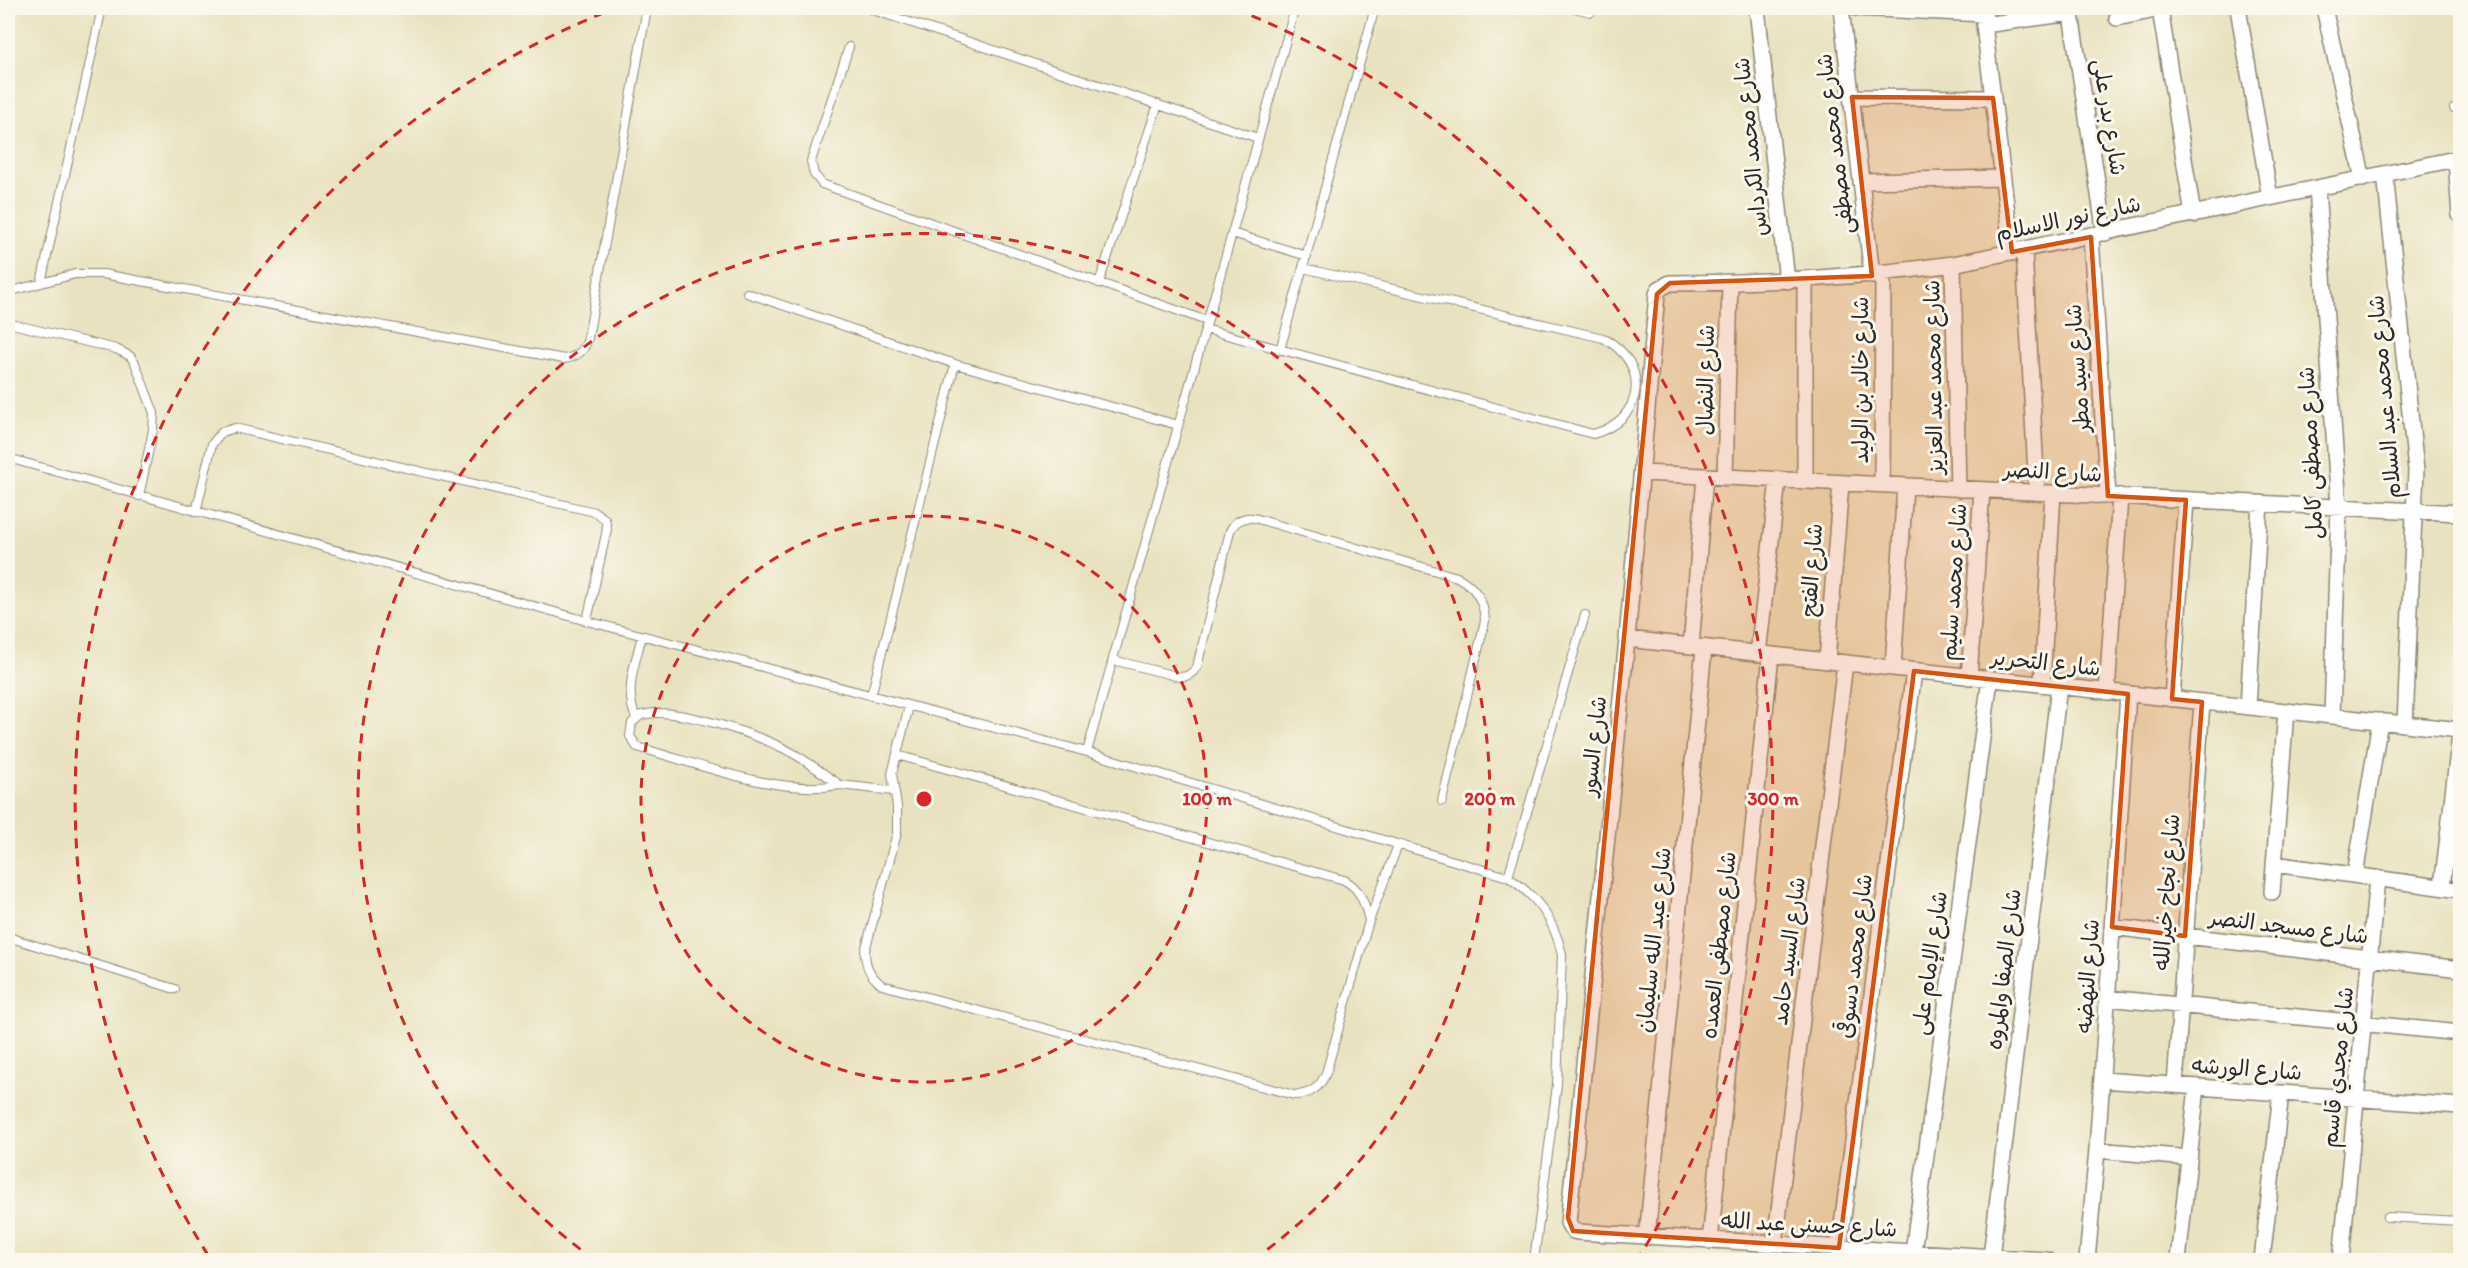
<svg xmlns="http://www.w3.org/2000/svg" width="2468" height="1268" font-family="Itim,'Playpen Sans Arabic',sans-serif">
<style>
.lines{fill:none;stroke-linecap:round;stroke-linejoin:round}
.lane-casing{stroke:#8a8676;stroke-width:10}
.street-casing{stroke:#8a8676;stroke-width:18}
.lane{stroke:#fff;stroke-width:8}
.street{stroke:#fff;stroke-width:15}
.marked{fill:#d5540f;fill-opacity:0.2;stroke:#d5540f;stroke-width:4.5;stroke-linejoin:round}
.ring{fill:none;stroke:#d62828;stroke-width:3;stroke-dasharray:10 8}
.labels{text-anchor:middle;stroke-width:6;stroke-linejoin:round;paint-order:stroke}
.street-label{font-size:22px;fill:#2b2b2b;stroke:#fbf7ec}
.centre{fill:#d62828;stroke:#fbf7ec;stroke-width:3}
.ring-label{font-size:18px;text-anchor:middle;font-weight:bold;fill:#d62828;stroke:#fbf7ec;stroke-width:6;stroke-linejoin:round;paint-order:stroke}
</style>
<rect width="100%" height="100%" fill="#fbf7ec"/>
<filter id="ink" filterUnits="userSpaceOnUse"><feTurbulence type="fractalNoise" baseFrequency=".0167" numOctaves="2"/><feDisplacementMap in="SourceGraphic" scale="12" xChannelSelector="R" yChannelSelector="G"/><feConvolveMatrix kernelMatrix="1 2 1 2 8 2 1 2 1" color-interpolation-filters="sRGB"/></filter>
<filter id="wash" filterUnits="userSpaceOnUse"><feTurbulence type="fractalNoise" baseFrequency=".008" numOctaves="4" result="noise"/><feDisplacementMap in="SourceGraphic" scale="24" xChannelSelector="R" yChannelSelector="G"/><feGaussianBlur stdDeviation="1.35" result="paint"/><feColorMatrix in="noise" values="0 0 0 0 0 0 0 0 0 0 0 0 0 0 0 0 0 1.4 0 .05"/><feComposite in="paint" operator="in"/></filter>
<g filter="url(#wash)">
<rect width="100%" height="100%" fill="#e9e2c0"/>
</g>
<g filter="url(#ink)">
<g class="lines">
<g class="lane-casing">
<path id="lane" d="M867,8L1258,138
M1574,8L1591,12
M849,47L811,161L814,174L822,184L1207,321
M2454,108L2460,106
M1232,233L1307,256
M41,283L102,8
M1099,283L1158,104
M8,292L75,274H103L564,359C577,357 585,351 588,338L647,8
M747,293L955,364L1178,425
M8,323L116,349L130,356L135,363L154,413L153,430L139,496
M1205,329L1593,434C1645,420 1651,363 1603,338L1303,268
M1280,350L1375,8
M8,458L587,621L1087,752L1508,877C1538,897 1554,920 1562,954L1557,1085L1534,1260
M196,512L212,444L222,432L235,428L595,512L605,519L607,529L587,621
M1113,660L1180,677C1188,677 1193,673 1197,667L1230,531C1235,521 1242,517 1254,518L1457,577C1475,586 1484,600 1485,621L1442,801
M871,696L955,364
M909,706L892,774L897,806V833L865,951C865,966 870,976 882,985L1294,1095C1310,1095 1320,1088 1326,1073L1369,921L1398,845
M655,713C688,712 755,734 785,749C805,759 822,773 840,785C776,796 700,764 637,747L630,736L632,723L641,715Z
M636,718C624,691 635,663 642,636
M1087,752L1295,8
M897,755L1344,880C1361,889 1364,902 1369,920
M840,785L894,791
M1508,877L1585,615
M8,937L175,989
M2387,1217L2460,1221"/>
</g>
<g class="street-casing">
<path id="street" d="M1757,8L1787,281
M1841,8L1872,276
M1855,8L1985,14
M1985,8L1984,25L2012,253
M2070,8L2105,233
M2238,8L2270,198
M2324,8L2363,179
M2160,9L2193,215
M2117,18L2165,8
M1984,25L2071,13
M1852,97L1993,98
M2456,160L2460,215
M2385,174L2416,470L2405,724
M1862,181L2003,178
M2317,188L2339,507L2332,716
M2091,237L2108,496
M2024,250L2037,492
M1953,264L1958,489
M1643,473L2460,513
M1725,478L1730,283
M1805,481V281
M1882,485L1883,274
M1627,639L2460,730
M1691,646L1705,477
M1758,654L1778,480
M1827,661L1841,483
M1893,668L1905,486
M1969,677L1982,490
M2042,684L2053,493
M2107,692L2120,496
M2172,699L2186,500
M2248,707L2260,503
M2274,864L2460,890
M2355,875L2380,721
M2442,887L2460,735
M2272,892L2286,711
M2112,927L2460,969
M2107,998L2460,1033
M2103,1080L2460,1106
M2175,1085L2202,702
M2097,1150L2189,1158
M1647,1237L1704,648
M1710,1241L1771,655
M1775,1244L1845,663
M1839,1248L1914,671
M1913,1252L1990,679
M1991,1257L2059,686
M2047,1260L1578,1232L1573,1231L1568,1223L1627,639L1657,294L1659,289L1670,283C1767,283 1857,278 1953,264L2460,158
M2087,1260L2097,1150L2128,694
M2178,1260L2197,1087
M2262,1260L2281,1093
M2341,1260L2377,878"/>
</g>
<use href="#lane" class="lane"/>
<use href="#street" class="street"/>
</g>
</g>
<path class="marked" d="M1852,97L1993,98L2012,252L2091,237L2108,496L2186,500L2172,699L2202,702L2185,936L2112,927L2128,694L1914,671L1839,1248L1573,1231L1568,1218L1657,294L1670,283L1872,276Z"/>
<g class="ring">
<circle cx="924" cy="799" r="283"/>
<path d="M595 1260A566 566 0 1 1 1253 1260"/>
<path d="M208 1255A849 849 0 0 1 613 9M1235 9A849 849 0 0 1 1640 1255"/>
</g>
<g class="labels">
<g class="street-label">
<text transform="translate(2110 117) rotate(81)" y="8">شارع بدر على</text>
<text transform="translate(1834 144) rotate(-97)" y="8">شارع محمد مصطفى</text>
<text transform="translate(1750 147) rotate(-96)" y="8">شارع محمد الكرداس</text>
<text transform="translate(2068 218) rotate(-12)" y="8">شارع نور الاسلام</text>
<text transform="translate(2077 368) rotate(-94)" y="8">شارع سيد مطر</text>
<text transform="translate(1933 377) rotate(-91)" y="8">شارع محمد عبد العزيز</text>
<text transform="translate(1705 380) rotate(-89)" y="8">شارع النضال</text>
<text transform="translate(1860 380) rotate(-90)" y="8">شارع خالد بن الوليد</text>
<text transform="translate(2384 397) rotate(-95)" y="8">شارع محمد عبد السلام</text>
<text transform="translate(2310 453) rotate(-93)" y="8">شارع مصطفى كامل</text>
<text transform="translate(2053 471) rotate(3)" y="8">شارع النصر</text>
<text transform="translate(1811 570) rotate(-86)" y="8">شارع الفتح</text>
<text transform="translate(1953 582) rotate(-86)" y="8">شارع محمد سليم</text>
<text transform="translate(2046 662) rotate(6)" y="8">شارع التحرير</text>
<text transform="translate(1593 746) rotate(-84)" y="8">شارع السور</text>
<text transform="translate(2166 892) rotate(-86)" y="8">شارع نجاح خيرالله</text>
<text transform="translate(2289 926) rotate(7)" y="8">شارع مسجد النصر</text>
<text transform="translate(1653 940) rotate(-84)" y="8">شارع عبد الله سليمان</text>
<text transform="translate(1718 945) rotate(-84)" y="8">شارع مصطفى العمده</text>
<text transform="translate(1788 951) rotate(-83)" y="8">شارع السيد حامد</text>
<text transform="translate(1854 956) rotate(-83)" y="8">شارع محمد دسوقى</text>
<text transform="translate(1929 963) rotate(-82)" y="8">شارع الإمام على</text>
<text transform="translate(2003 969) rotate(-83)" y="8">شارع الصفا والمروه</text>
<text transform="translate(2087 976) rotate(-86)" y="8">شارع النهضه</text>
<text transform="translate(2337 1067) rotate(-84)" y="8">شارع مجدي قاسم</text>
<text transform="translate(2247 1068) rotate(4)" y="8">شارع الورشه</text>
<text transform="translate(1809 1224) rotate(3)" y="8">شارع حسنى عبد الله</text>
</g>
</g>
<circle cx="924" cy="799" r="9" class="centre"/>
<g class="ring-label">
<text x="1207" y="805">100 m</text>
<text x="1490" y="805">200 m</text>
<text x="1773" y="805">300 m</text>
</g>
<rect width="2468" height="1268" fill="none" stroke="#fbf7ec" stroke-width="30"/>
</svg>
